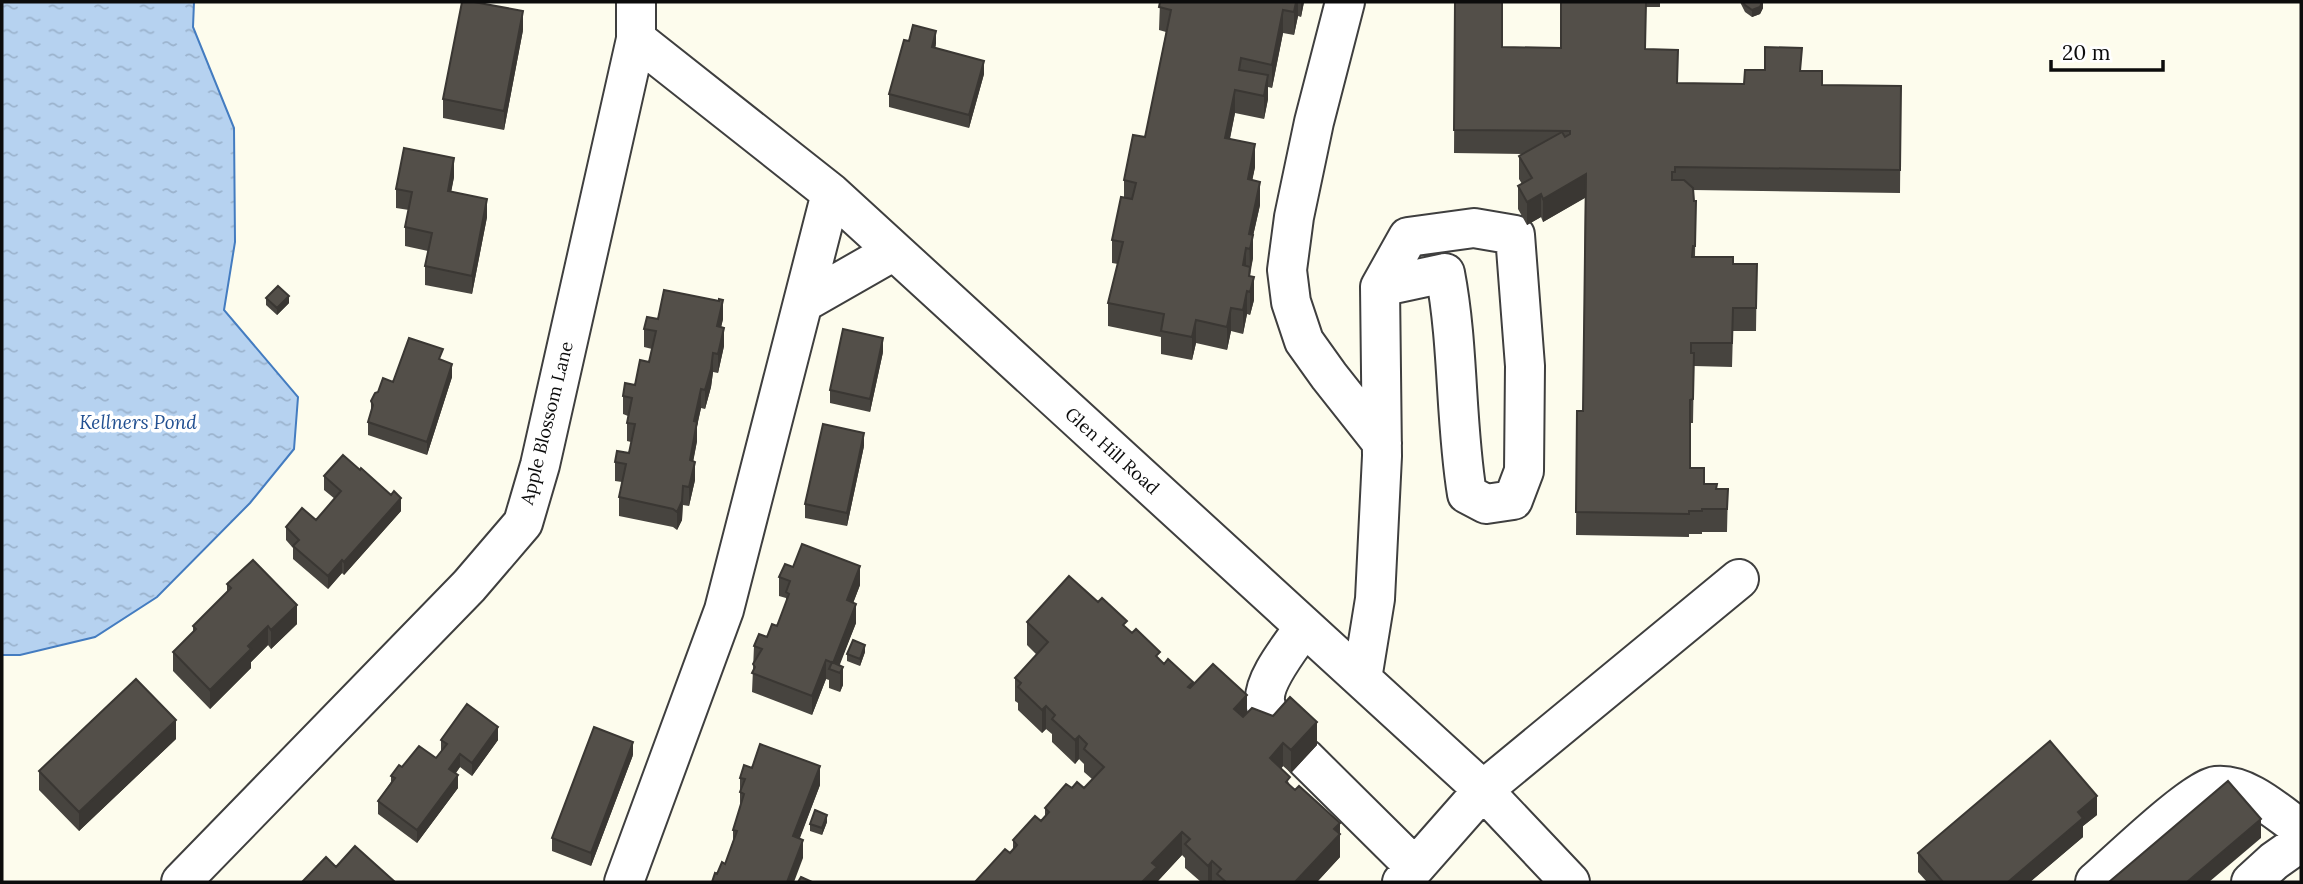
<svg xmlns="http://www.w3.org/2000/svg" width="2303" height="884" font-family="Lora,serif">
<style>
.water{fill:url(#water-ripples);stroke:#447cc0;stroke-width:2}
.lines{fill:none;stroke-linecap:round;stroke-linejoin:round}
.minor-casing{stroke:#3f3f3f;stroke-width:42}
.minor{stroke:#fff;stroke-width:38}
.wall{fill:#47443f}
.shaded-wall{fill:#3a3733}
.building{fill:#534f49;stroke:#3a3733;stroke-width:2}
.labels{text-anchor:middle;stroke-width:7;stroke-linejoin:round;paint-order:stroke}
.street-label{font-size:18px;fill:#0c0c0c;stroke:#fff}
.water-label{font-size:19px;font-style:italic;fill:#225091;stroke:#fff}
</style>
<defs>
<pattern id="water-ripples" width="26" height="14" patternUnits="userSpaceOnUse" patternTransform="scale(1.75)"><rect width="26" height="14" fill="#b6d2f0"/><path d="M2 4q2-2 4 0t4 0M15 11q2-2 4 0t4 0" fill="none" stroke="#9bb3cd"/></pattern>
</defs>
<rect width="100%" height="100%" fill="#fdfced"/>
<path class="water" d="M2,2H194L193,27L234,128L235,242L224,310L298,397L294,449L250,503L157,597L95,637L20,655H2Z"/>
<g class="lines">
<g class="minor-casing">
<path id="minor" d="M1345,2L1314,122L1294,217L1287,270L1291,302L1304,341L1329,376L1382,443
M636,39L831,193L1483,790L1570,882
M803,303L894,251
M1362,679L1375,599L1382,456L1380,287L1408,237L1474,228L1515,235L1525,366L1524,471L1513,500L1486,504L1467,494C1455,421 1459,346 1445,273L1380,287
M1279,731C1273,723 1266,712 1265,701C1263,679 1293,644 1304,627
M1305,758L1415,867
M181,882L469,586L523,523L540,465L636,39V2
M624,882L724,610L831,193
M1402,882L1483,790L1739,579
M2095,882C2116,864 2194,788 2216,786C2247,783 2278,813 2301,829
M2251,882L2274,861L2301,842"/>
</g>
<use href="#minor" class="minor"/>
</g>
<path class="wall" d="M1160,2H1304L1301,17L1298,16L1294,35L1283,33L1272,88L1268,87V99L1264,119L1235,113L1230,139L1255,167L1252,180L1260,205L1253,236V258L1250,276L1254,300L1250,315L1247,314L1243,334L1231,331L1227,350L1196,343L1192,360L1161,354V337L1108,326V303L1118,264L1112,263V240L1124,198V180L1145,137L1166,32L1159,30Z
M1455,2L1502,47L1561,48V2H1660V7H1646V49L1678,83L1744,84L1802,71L1822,85L1901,86L1900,193L1693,190L1694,201H1696L1695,257L1733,264H1757L1756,331H1733L1732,367L1694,366L1693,423H1690V468L1704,484L1717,489H1728L1727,532H1702V534H1689V537L1576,535L1577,411H1583L1585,198L1543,222L1541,217L1527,225L1518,209V186L1522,184L1519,179V156L1523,154L1454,153Z
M1740,2H1763V8L1760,14L1752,17L1745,12Z
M523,30L504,130L443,118V99Z
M936,44L935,48L984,74L969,128L889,107V94Z
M454,177L451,191L487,217L472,294L425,285V266L428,251L405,246V227L409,210L396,208V189Z
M266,298L289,303L277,315L266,305Z
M723,319L721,327L724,346L718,373L713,372L711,387L705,409L701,408L697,426V441L693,461L695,480L689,506L683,505L682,520L677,530L673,527L619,516V497L622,482L615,481V462L629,453L631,442L627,441V423L628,416L623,414V396L635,385L649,362L652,349L644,347V329Z
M883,352L870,412L830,403V390Z
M443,361L452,377L427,455L368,435V422L371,412V401L378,392L393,382Z
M864,446L847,526L805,518V504Z
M324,476L401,511L344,575L342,573L328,589L293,559V548L286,540V527L316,520L335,499L324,490Z
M793,567L860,585L853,603L856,623L839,665L843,685L840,692L829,688V680L826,679L812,715L752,692L754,646L767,637L777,626L786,604V598L779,596V577Z
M227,584L297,624L271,649L268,645L251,662V668L210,709L173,671V652L193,632V626L227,592Z
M1027,622L1127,629L1164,664L1193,685L1247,713L1317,745L1291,773L1283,766L1281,769L1290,785L1295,790L1340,823V857L1317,882H1201L1185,868V858L1182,855L1157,882L1010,853L1013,850V840L1041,821L1045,816V808L1072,788H1084L1092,779L1084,772V764L1079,759L1075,764L1052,742V734L1046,729L1042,733L1018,710V703L1015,701V678L1037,655L1027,645Z
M865,652L860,666L847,661V654Z
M176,739L79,831L39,790V771Z
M441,740H498L472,776L460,767L456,773L458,788L417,843L378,814V801L391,782V776L402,767L436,758L441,751Z
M633,755L591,866L552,851V838Z
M752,768L820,785L800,838L803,858L717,874L725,864L733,841V830L740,809V778Z
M2097,815L2083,826V837L2030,882H1927L1918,872V853Z
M827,822L822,835L810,831V824Z"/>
<path class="shaded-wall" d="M1296,2H1298V16L1294,35V12Z
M1301,2H1304L1301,17Z
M1763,2V8L1760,14L1752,17V10Z
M1283,10V33L1272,88V65Z
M523,11V30L504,130V111Z
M936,31V44L932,61V47Z
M984,61V74L969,128V115Z
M1268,75V99L1264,119V96Z
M1235,90V113L1225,161V138Z
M1255,144V167L1248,202V179Z
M454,158V177L448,209V191Z
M1586,174V197L1543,222V199Z
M1260,182V205L1253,236V258L1250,271V290L1249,276L1250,267L1249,234Z
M1541,194V217L1527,225V202Z
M487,199V217L472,294V276Z
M1246,248V271L1243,265Z
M1254,277V300L1250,315V292Z
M1247,291V314L1243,334V310Z
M289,296V303L277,315V308Z
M723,300V319L717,345V326Z
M1231,308V331L1227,350V327Z
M1196,320V343L1192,360V337Z
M724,328V346L718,373V354Z
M883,338V352L870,412V399Z
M713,353V372L711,387L705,409V390Z
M452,364V377L427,455V442Z
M701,389V408L697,426V441L690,479V460L694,421Z
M864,433V446L847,526V513Z
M695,462V480L689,506V487Z
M683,486L682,520L677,530V512Z
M401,498V511L344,575V562Z
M342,560V573L328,589V576Z
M860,566V585L847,619V600Z
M856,604V623L837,672L833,663Z
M297,605V624L271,649V630Z
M268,626V645L251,662V668L210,709V690L248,646Z
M865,645V652L860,666V659Z
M826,660V679L812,715V696Z
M843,667V685L840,692V673Z
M1247,695V718L1234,732V709Z
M1046,706V729L1042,733V710Z
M176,720V739L79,831V812Z
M1317,722V745L1291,773V750Z
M498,727V740L472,776V763Z
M1079,736V759L1075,764V740Z
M633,742V755L591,866V853Z
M1283,743V766L1270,781V758Z
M460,754V767L449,782V769Z
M820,766V785L793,855V836Z
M458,775V788L417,843V830Z
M2097,796V815L2083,826V837L2030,882H2008L2078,812Z
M827,815V822L822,835V828Z
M2261,819V838L2209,882H2187Z
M1340,823V857L1317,882H1295L1334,829Z
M1182,832V855L1157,882H1142L1152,863Z
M803,840V858L794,882H787Z
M1212,861V882H1208V866Z"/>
<path class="building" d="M462,2H474L523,11L504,111L443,99Z
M1160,2H1296L1294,12L1283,10L1272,65L1241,58L1239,70L1268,75L1264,96L1235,90L1225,138L1255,144L1248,179L1260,182L1249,234L1253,235L1250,249L1246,248L1243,265L1250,267L1249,276L1254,277L1250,292L1247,291L1243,310L1231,308L1227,327L1196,320L1192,337L1161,331L1164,314L1108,303L1123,242L1112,240L1121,197L1132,199L1136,183L1124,180L1133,135L1145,137L1171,10L1159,7Z
M1455,2H1502V47L1561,48V2H1646L1645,49L1678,50L1677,83L1744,84L1745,70H1765V47L1802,48L1800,71H1822V85L1901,86L1900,170L1675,167V172H1672V180H1684L1693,188L1694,201H1696L1695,246H1693L1692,257H1733V264H1757L1756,308H1733L1732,343H1691V353H1694L1693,399L1690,400V468H1704V484H1717L1716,489H1728L1727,509H1702V511H1689V514L1576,512L1577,411H1583L1586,174L1543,199L1541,194L1527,202L1518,186L1532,178L1519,156L1562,132L1565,137L1570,134V131L1454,130Z
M1743,2H1762L1760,7L1752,10L1745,5Z
M913,25L936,31L932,47L984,61L969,115L889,94L904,40L909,41Z
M404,148L454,158L448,191L487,199L472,276L425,266L432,233L405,227L412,192L396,189Z
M278,286L289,296L277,308L266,298Z
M664,290L719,301V299L723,300L717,326L724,328L718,354L713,353L711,369L705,390L701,389L694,421L697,422L690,460L695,462L689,487L683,486L682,501L677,512L673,509L619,497L626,464L615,462L617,451L629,453L635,424L627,423L632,398L623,396L625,383L635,385L640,360L649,362L656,331L644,329L647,317L658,319Z
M843,329L883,338L870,399L830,390Z
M409,338L443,349L439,359L452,364L427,442L368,422L373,405L371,401L375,393L378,392L383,378L393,382Z
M823,424L864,433L847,513L805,504Z
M343,455L360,470L361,468L391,495L394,491L401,498L344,562L342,560L328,576L293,546L299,540L286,527L302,508L316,520L341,491L324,476Z
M802,544L860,566L847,600L856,604L833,663L826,660L812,696L752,673L755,667L753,664L762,649L754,646L759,634L767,637L772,624L777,626L789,594L786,592L790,581L779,577L785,564L793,567Z
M253,560L297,605L271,630L268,626L248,646L251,649L210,690L173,652L196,629L193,626L231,588L227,584Z
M1069,576L1098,602L1102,598L1127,621L1123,625L1132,633L1136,629L1160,652L1156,656L1164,664L1168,659L1193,682L1188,687L1190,688L1213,664L1247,695L1234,709L1243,717L1252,708L1273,716L1290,697L1317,722L1291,750L1283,743L1270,758L1290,777L1286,782L1295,790L1299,786L1340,823L1334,829L1340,834L1295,882H1226L1217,874L1221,869L1212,861L1208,866L1185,844L1190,839L1182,832L1152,863L1157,867L1142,882H975L1005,849L1010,853L1017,845L1013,840L1035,816L1041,821L1049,812L1045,808L1066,784L1072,788L1077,782L1084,788L1104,767L1084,749L1087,744L1079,736L1075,740L1052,719L1055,715L1046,706L1042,710L1018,687L1021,683L1015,678L1048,642L1027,622Z
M853,640L865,645L860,659L847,654Z
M832,662L843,667L840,673L829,669Z
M136,679L176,720L79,812L39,771Z
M467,704L498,727L472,763L460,754L449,769L458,775L417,830L378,801L395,778L391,776L399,765L402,767L419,746L436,758L447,744L441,740Z
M594,727L633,742L591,853L552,838Z
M2050,741L2097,796L2078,812L2083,818L2008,882H1943L1918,853Z
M760,744L820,766L793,836L803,840L787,882H712L715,873L717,874L722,862L725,864L737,831L733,830L744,794L740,792L745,779L740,778L744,765L752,768Z
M2228,781L2261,819L2187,882H2109Z
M815,810L827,815L822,828L810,824Z
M355,846L395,882H302L326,857L336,867Z
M801,877L812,882H798Z"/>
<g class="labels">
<g class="street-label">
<text transform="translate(547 423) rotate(-76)" y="6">Apple Blossom Lane</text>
<text transform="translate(1112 451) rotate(42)" y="6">Glen Hill Road</text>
</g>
<g class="water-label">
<text x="138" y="429">Kellners Pond</text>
</g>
</g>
<rect width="2303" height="884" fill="none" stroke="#0c0c0c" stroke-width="7"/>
<path d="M2051 60v10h112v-10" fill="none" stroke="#0c0c0c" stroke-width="3.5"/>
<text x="2062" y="60" font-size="21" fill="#0c0c0c" stroke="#ffffff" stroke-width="5" paint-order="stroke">20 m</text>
</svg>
